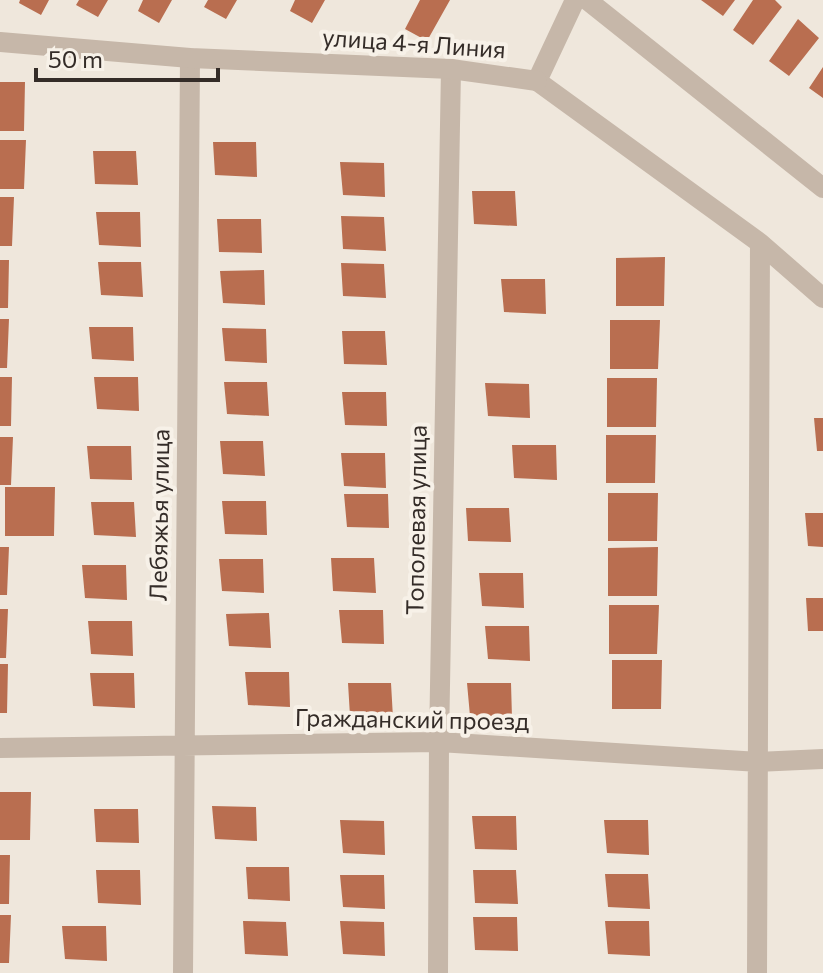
<svg xmlns="http://www.w3.org/2000/svg" width="823" height="973" font-family="Commissioner,sans-serif">
<style>
.building{fill:#b96e50}
.lines{fill:none;stroke-linecap:round;stroke-linejoin:round}
.minor{stroke:#c6b7a9;stroke-width:20}
.tertiary{stroke:#c6b7a9;stroke-width:20}
.labels{text-anchor:middle;stroke-width:8;stroke-linejoin:round;paint-order:stroke}
.street-label{font-size:24px;fill:#342c28;stroke:#f7f1e8}
</style>
<rect width="100%" height="100%" fill="#efe7dc"/>
<path class="building" d="M20,0H49L41,15L19,3Z
M79,0H108L98,17L76,5Z
M143,0H172L159,23L138,11Z
M208,0H237L226,19L204,7Z
M295,0H325L312,23L290,11Z
M420,0H450L427,41L405,29Z
M701,0H735L723,16Z
M753,0H775L782,7L753,45L733,30Z
M798,19L819,38L789,76L769,61Z
M823,67V98L809,88Z
M0,82H25L24,131H0Z
M0,140H26L24,189H0Z
M213,142H256L257,177L215,175Z
M93,151H136L138,185L95,184Z
M340,162L384,163L385,197L343,195Z
M472,191H515L517,226L474,224Z
M0,197H14L12,246H0Z
M96,212H140L141,247L99,245Z
M341,216L384,217L386,251L343,249Z
M217,219H261L262,253L219,252Z
M665,257L664,306H616V258Z
M0,260H9L8,308H0Z
M98,262H141L143,297L101,295Z
M341,263L384,264L386,298L343,296Z
M264,270L265,305L223,303L220,271Z
M501,279H545L546,314L504,312Z
M0,319H9L7,368H0Z
M610,320H660L658,369H610Z
M89,327H133L134,361L92,359Z
M222,328L266,329L267,363L225,361Z
M342,331H385L387,365L344,364Z
M0,377H12L11,426H0Z
M94,377H138L139,411L97,409Z
M607,378H657L656,427H607Z
M224,382H267L269,416L227,414Z
M485,383L529,384L530,418L488,416Z
M342,392H386L387,426L345,425Z
M814,418H823V451H817Z
M606,435H656L655,483H606Z
M0,437H13L11,485H0Z
M220,441H263L265,476L223,474Z
M512,445H556L557,480L514,478Z
M87,446H131L132,480L90,479Z
M341,453H385L386,488L344,486Z
M5,487H55L54,536H5Z
M608,493H658L657,541H608Z
M344,494H388L389,528L347,527Z
M222,501H266L267,535L225,534Z
M91,502H134L136,537L94,535Z
M466,508H509L511,542L468,541Z
M805,513H823V547L808,546Z
M0,547H9L7,595H0Z
M658,547L657,596H608V548Z
M331,558H374L376,593L333,591Z
M219,559H263L264,593L222,591Z
M82,565H126L127,600L85,598Z
M479,573H523L524,608L482,606Z
M806,598H823V631H808Z
M609,605H659L657,654H609Z
M0,609H8L6,658H0Z
M339,610H383L384,644L342,643Z
M269,613L271,648L229,646L226,614Z
M88,621H132L133,656L91,654Z
M485,626H529L530,661L488,659Z
M612,660H662L661,709H612Z
M0,664H8L7,713H0Z
M245,672H289L290,707L248,705Z
M90,673H134L135,708L93,706Z
M348,683H391L393,718L350,716Z
M467,683H511L512,718L470,716Z
M0,792H31L30,840H0Z
M212,806L256,807L257,841L215,839Z
M94,809H138L139,843L96,842Z
M472,816H516L517,850L475,849Z
M340,820L384,821L385,855L343,853Z
M604,820H648L649,855L607,853Z
M0,855H10L9,904H0Z
M246,867H289L290,901L248,899Z
M96,870H140L141,905L98,903Z
M473,870H516L518,904L475,903Z
M605,874H648L650,909L608,907Z
M340,875H384L385,909L343,907Z
M0,915H11L9,963H0Z
M473,917H517L518,951L475,950Z
M243,921L286,922L288,956L245,954Z
M340,921L384,922L385,956L343,954Z
M605,921H649L650,956L608,954Z
M62,926H106L107,961L65,959Z"/>
<g class="lines">
<path class="minor" d="M575,0L537,81L760,243L823,298
M587,0L823,188
M0,748L439,742L759,762L823,759
M183,973L190,58
M438,973L439,742L451,69
M757,973L760,243"/>
<path class="tertiary" d="M0,42L190,58L451,69L537,81"/>
</g>
<g class="labels">
<g class="street-label">
<text transform="translate(414 44) rotate(4)" y="8">улица 4-я Линия</text>
<text transform="translate(160 515) rotate(-89)" y="8">Лебяжья улица</text>
<text transform="translate(417 520) rotate(-89)" y="8">Тополевая улица</text>
<text transform="translate(412 720) rotate(1)" y="8">Гражданский проезд</text>
</g>
</g>
<path d="M36 68v12h182v-12" fill="none" stroke="#342c28" stroke-width="4"/>
<text x="48" y="68" font-size="24" fill="#342c28" stroke="#f7f1e8" stroke-width="6" paint-order="stroke">50 m</text>
</svg>
